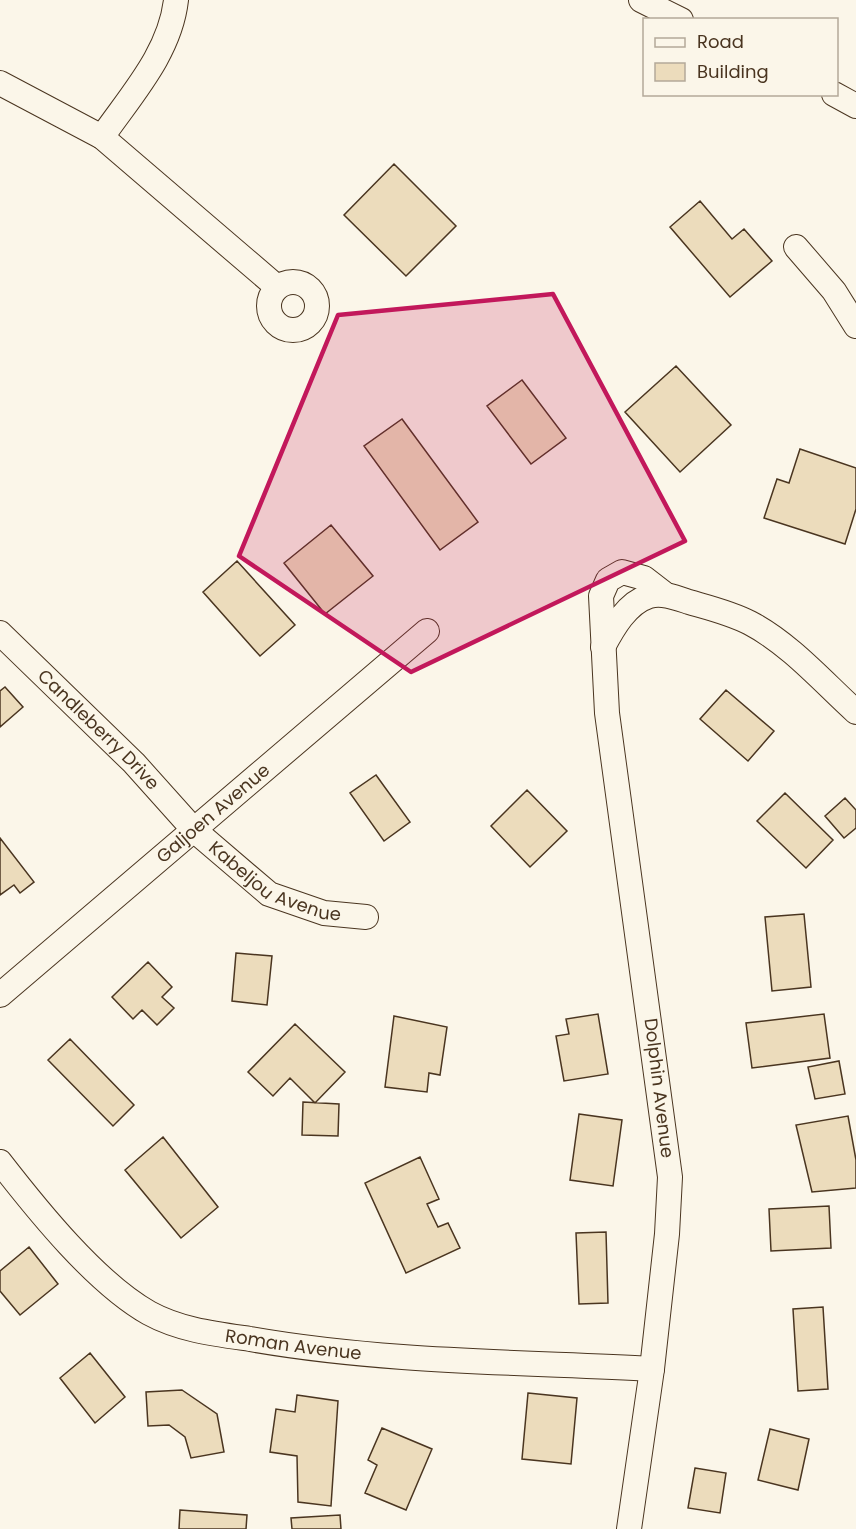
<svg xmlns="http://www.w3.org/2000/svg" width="856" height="1529" font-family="Poppins,sans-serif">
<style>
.building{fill:#ecdcbc;stroke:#4a3520;stroke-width:1.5}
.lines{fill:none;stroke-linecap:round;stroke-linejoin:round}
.street-casing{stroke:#4a3520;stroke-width:26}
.street{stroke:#fbf6e9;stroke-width:24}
.marked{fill:#c2185b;fill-opacity:0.2;stroke:#c2185b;stroke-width:4.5;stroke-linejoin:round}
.labels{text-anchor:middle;stroke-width:4.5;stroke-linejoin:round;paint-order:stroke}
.street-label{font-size:18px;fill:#4a3520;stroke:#fbf6e9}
</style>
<rect width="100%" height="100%" fill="#fbf6e9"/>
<path class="building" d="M394,164L456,226L406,276L344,215Z
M700,201L732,239L744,229L772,261L730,297L670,227Z
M676,366L731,425L680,472L625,412Z
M522,380L566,438L531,464L487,406Z
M402,419L478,522L440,550L364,446Z
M800,449L856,468V509L845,544L764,518L777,479L789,483Z
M331,525L373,576L325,614L284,563Z
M237,561L295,625L260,656L203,592Z
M5,687L23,707L0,727V691Z
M726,690L774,731L748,761L700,719Z
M376,775L410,822L384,841L350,793Z
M527,790L567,831L530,867L491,826Z
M785,793L833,840L806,868L757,821Z
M845,798L856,810V828L844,838L825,816Z
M0,838L34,882L20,893L14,885L0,895Z
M804,914L811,987L772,991L765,917Z
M236,953L272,956L267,1005L232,1001Z
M148,962L172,987L162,997L174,1008L157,1025L142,1010L133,1019L112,997Z
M598,1014L608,1074L564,1081L556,1036L569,1034L566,1019Z
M824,1014L830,1058L752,1068L746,1023Z
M394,1016L447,1027L440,1075L429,1073L427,1092L385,1087Z
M295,1024L345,1072L315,1103L290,1078L273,1096L248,1072Z
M70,1039L134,1105L113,1126L48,1060Z
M839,1061L845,1094L815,1099L808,1067Z
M303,1102L339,1104L338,1136L302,1135Z
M579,1114L622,1120L613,1186L570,1180Z
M848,1116L856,1160V1188L812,1192L796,1125Z
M163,1137L218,1207L181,1238L125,1170Z
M420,1157L439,1199L427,1204L438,1227L448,1223L460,1248L406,1273L365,1183Z
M829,1206L831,1248L771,1251L769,1209Z
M606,1232L608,1303L579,1304L576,1233Z
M29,1247L58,1284L20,1315L0,1291V1271Z
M823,1307L828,1389L798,1391L793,1309Z
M90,1353L125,1397L95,1423L60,1378Z
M182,1390L217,1414L224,1452L191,1458L185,1437L169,1425L148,1426L146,1392Z
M528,1393L577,1398L571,1464L522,1459Z
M297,1395L338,1401L331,1506L298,1502L297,1456L270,1452L276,1409L295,1412Z
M382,1428L432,1449L406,1510L365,1493L377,1465L368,1460Z
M770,1429L809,1439L798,1490L758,1480Z
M695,1468L726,1473L720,1513L688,1508Z
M180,1510L247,1515L246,1529H179Z
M340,1515L341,1529H292L291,1518Z"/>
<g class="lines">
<g class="street-casing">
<g id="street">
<path d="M641,0L681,20"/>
<path d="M0,83L102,137L277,287"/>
<path d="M834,94L856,106"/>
<path d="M102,137C131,95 170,53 176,0"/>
<path d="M796,247L834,291L856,326"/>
<circle cx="293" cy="306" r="24"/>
<path id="s1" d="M0,633L134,763L194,830L269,894L324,913L366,917"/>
<path d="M603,647C613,628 627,603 649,596C662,592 677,598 689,602C710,608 731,613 750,623C790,644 823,682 856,712"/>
<path id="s2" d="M0,995L427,631"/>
<path id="s3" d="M0,1162C38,1211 96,1283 149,1313C180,1330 215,1334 250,1339C381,1362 518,1362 652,1369"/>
<path d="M629,1529L652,1369L667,1234L670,1177L607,713L601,596L608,580L622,572L644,578L666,595"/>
</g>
</g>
<use href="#street" class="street"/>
</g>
<path class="marked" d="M553,294L685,541L411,672L239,556L338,315Z"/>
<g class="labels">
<g class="street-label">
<text dy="6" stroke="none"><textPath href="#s1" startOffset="138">Candleberry Drive</textPath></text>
<text dy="6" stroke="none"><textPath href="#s2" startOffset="280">Galjoen Avenue</textPath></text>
<text dy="6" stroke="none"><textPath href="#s1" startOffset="375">Kabeljou Avenue</textPath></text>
<text transform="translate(659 1088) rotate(83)" y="6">Dolphin Avenue</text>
<text dy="6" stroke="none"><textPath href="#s3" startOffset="362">Roman Avenue</textPath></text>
</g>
</g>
<rect x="643" y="18" width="195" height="78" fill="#fbf6e9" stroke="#b4a999" stroke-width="1.5"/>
<rect x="655" y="38" width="30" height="9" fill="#fbf6e9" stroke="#b4a999" stroke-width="1.5"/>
<text x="697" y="48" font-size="18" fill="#4a3520">Road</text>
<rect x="655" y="63" width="30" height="18" fill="#ecdcbc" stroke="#b4a999" stroke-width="1.5"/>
<text x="697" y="78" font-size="18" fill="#4a3520">Building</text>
</svg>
